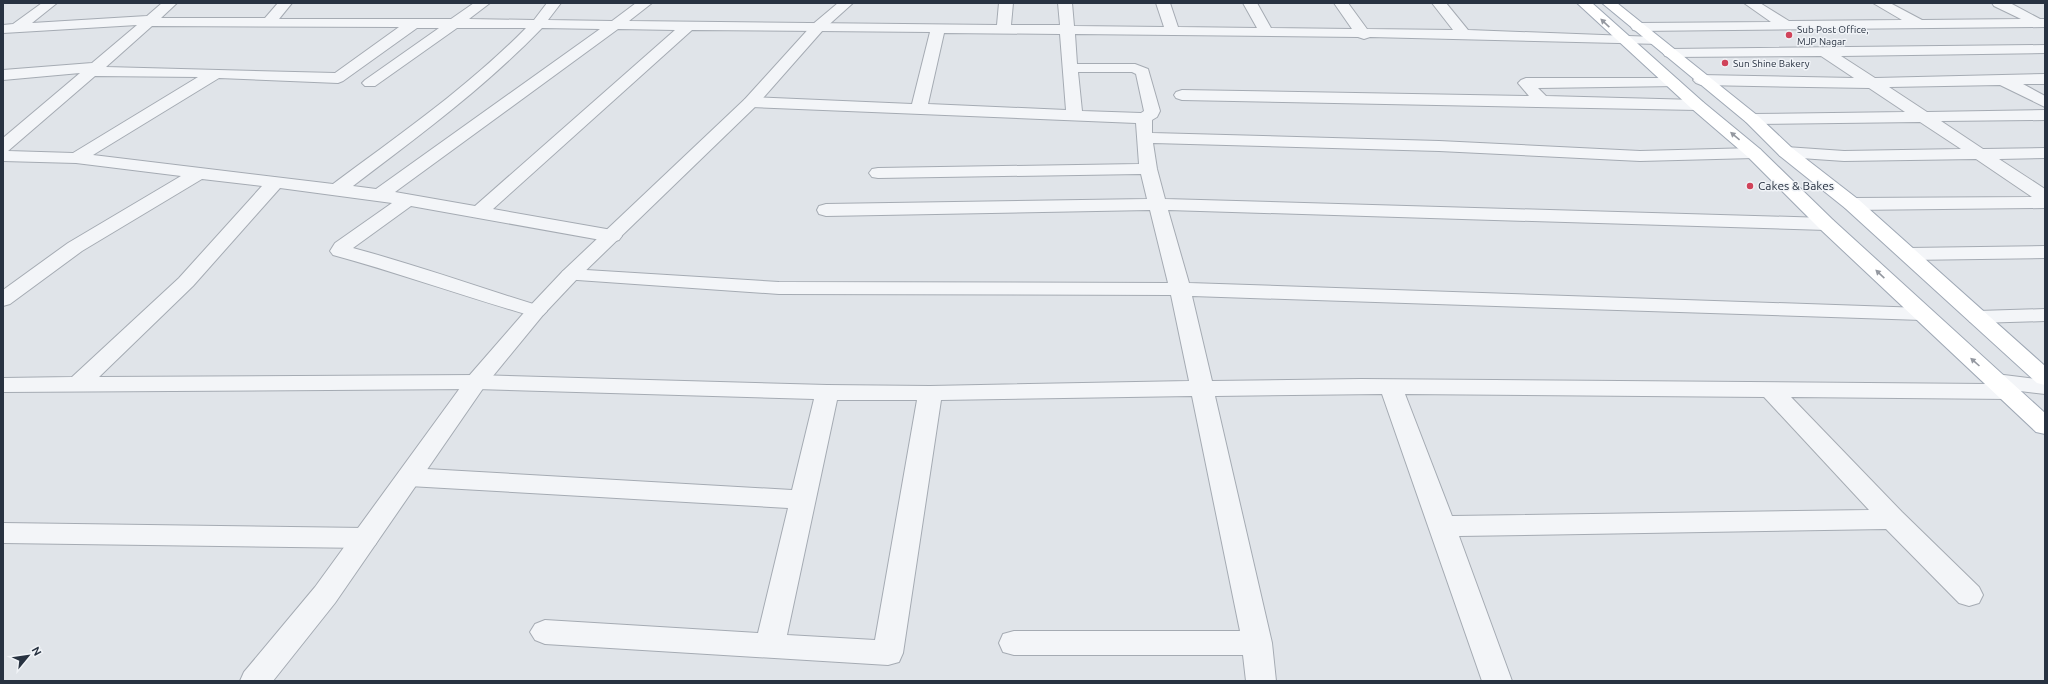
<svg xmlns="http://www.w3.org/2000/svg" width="2048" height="684" font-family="Ubuntu,sans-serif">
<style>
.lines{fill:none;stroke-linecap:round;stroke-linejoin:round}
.minor-casing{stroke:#a5abb3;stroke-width:2}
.tertiary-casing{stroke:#a5abb3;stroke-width:2}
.primary-casing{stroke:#9fa8b5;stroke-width:2}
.minor{fill:#f3f5f8;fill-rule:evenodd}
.tertiary{fill:#f3f5f8;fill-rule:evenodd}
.primary{fill:#fff;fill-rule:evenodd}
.oneway{fill:#9498a0}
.poi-dot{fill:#d0435a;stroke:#f0f3f7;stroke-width:1.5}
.labels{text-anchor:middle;stroke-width:3;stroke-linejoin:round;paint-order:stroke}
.far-poi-label{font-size:10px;fill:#283241;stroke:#f0f3f7;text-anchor:start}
.poi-label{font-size:12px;fill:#283241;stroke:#f0f3f7;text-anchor:start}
</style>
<rect width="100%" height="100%" fill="#e0e4e9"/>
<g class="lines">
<g class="minor-casing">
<path id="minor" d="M42,3H57L32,23L147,16L162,3H177L161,18H265L278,3H292L279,19H451L474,3H490L469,19L534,20L547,3H561L548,20L612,21L636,3H652L629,21L997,25L999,3H1013L1011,25H1060L1058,3H1072L1074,26L1164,27L1156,3H1170L1178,27L1257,28L1243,3H1257L1271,28L1352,29L1334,3H1348L1367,29L1453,30L1432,3H1446L1468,30L1655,37L1660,38L1662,41L1660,44L1370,37L1364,39L1358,37L1075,34L1077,64H1135L1148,69L1160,111L1157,117L1152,120V133L1439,141L1640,151L1754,148L1760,149L1763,153L1760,157L1754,158L1640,161L1439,151L1153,143L1157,169L1165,199L1826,218L1833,220L1835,224L1833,228L1826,230L1168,210L1189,283L1922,308L1930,309L1933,314L1930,319L1922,320L1192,296L1212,381L1361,379L1987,384L1984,381L1988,376L1996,374L2045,380V394L2020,391L2017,397L2009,399L1791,397L1902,512L1979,587L1983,595L1979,603L1969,606L1959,603L1886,529L1459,536L1512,681H1482L1382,394L1215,396L1272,643L1276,681H1246L1243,655H1014L1003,652L999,643L1003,634L1014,631H1240L1192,396L941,400L903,653L899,662L888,665L545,644L535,640L530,632L535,624L545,620L758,633L788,508L409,486L400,483L396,477L400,471L409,468L792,490L814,399L476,389L3,392V378L72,377L179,278L262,186L202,179L82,251L10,304L3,306V290L68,243L181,176L76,163L3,161V138L80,73L3,80V70L92,63L137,25L3,33V25L13,24ZM152,26L399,27L335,73L106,67ZM417,28H439L365,80L362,83L365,86H375L457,28H526C468,87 400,134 333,184L93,155L219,78L338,83L343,81ZM542,28L600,29L376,189L353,186C419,136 484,88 542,28ZM618,29L675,30L475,206L395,192ZM692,30L930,32L912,104L751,97L745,99L743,102L745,105L751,107L1136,123L1139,164L878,168L872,169L869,173L872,177L878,178L1141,174L1147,199L826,204L819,206L817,210L819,214L826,216L1150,210L1168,283L779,282L570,269L563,271L560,275L563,279L779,294L1171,295L1189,381L930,386L827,385L476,375L99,377L193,286L280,188L392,203L335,243L330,251L333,255C399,273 463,296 529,315L536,317L543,315L547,311L543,307C480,288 417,265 353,248L411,206L612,242L619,240L622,236L619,232L612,230L493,209ZM944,33L1060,34L1066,110L928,104ZM1078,72H1132L1136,74L1144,111L1141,113L1082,111ZM95,76L198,77L73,153L8,151ZM1405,394L1764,397L1869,510L1452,516ZM837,400H917L875,640L787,635Z
M1744,3H1760L1789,21L1902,20L1873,3H1890L1922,20L2021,19L1994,6L1992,3H2010L2040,19H2045V27L1638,31L1633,30L1631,27L1633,24L1638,23L1771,22Z
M2045,45V53L1841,56L1875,78L2045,74V84H2023L2045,96V107L2000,85L1889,87L1927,112L2045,110V120L1941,121L1983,149L2045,148V158L1999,159L2045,189V208L1852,210L1845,208L1843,204L1845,200L1852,198L2032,197L1976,159L1844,161L1786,157L1780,156L1777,152L1780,148L1786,147L1844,151L1961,149L1920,122L1752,124L1746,122L1744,119L1746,116L1752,114L1905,112L1869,88L1701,85L1696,83L1693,80L1696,77L1701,75L1854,78L1821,56L1670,57L1665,56L1663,53L1665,50L1670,49Z
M1526,78H1673L1678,80L1681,83L1678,86L1538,88L1546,96L1697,100L1703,102L1705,105L1703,108L1697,110L1182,100L1176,98L1174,95L1176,92L1182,90L1529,96L1518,83L1521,80Z
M2045,246V258L1908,260L1901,258L1898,254L1901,250L1908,248Z
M2045,309V321L1978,323L1970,322L1967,317L1970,312L1978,311Z
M3,523L365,528L375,531L379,538L375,545L365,548L3,543Z"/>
</g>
<g class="tertiary-casing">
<path id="tertiary" d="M838,3H853L823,30L757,105L577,279L543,315L484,387L335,603L273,681H240L244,672L315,587L468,377L529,307L563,271L745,99L813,24Z"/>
</g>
<g class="primary-casing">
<path id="primary" d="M1577,3H1592L1703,102L1760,149L1833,220L2045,413V434L2036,432L1819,228L1748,157L1691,108Z
M1602,3H1617L1758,116L1792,148L1859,200L2045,366V385L2037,383L1845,208L1780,156L1746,122Z"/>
</g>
<use href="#minor" class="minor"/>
<use href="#tertiary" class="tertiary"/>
<use href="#primary" class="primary"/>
</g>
<defs><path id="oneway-solid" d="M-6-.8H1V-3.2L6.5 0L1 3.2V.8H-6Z"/></defs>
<g class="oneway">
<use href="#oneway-solid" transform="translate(1605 23) rotate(-137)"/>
<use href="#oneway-solid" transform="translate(1735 136) rotate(-140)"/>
<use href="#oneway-solid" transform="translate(1880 274) rotate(-137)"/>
<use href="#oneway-solid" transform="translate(1975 362) rotate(-138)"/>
</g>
<g class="poi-dot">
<circle cx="1789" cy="35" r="4"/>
<circle cx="1725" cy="63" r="4"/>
<circle cx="1750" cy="186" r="4"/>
</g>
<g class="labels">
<g class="far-poi-label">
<text x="1797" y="33">Sub Post Office,<tspan x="1797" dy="12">MJP Nagar</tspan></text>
<text x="1733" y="67">Sun Shine Bakery</text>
</g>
<g class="poi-label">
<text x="1758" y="190">Cakes &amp; Bakes</text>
</g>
</g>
<rect width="2048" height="684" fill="none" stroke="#283241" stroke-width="8"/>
<g transform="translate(28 656) rotate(61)" stroke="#f0f3f7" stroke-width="3" paint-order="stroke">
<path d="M0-3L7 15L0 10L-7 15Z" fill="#283241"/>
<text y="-6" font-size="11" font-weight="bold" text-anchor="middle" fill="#283241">N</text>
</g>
</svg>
